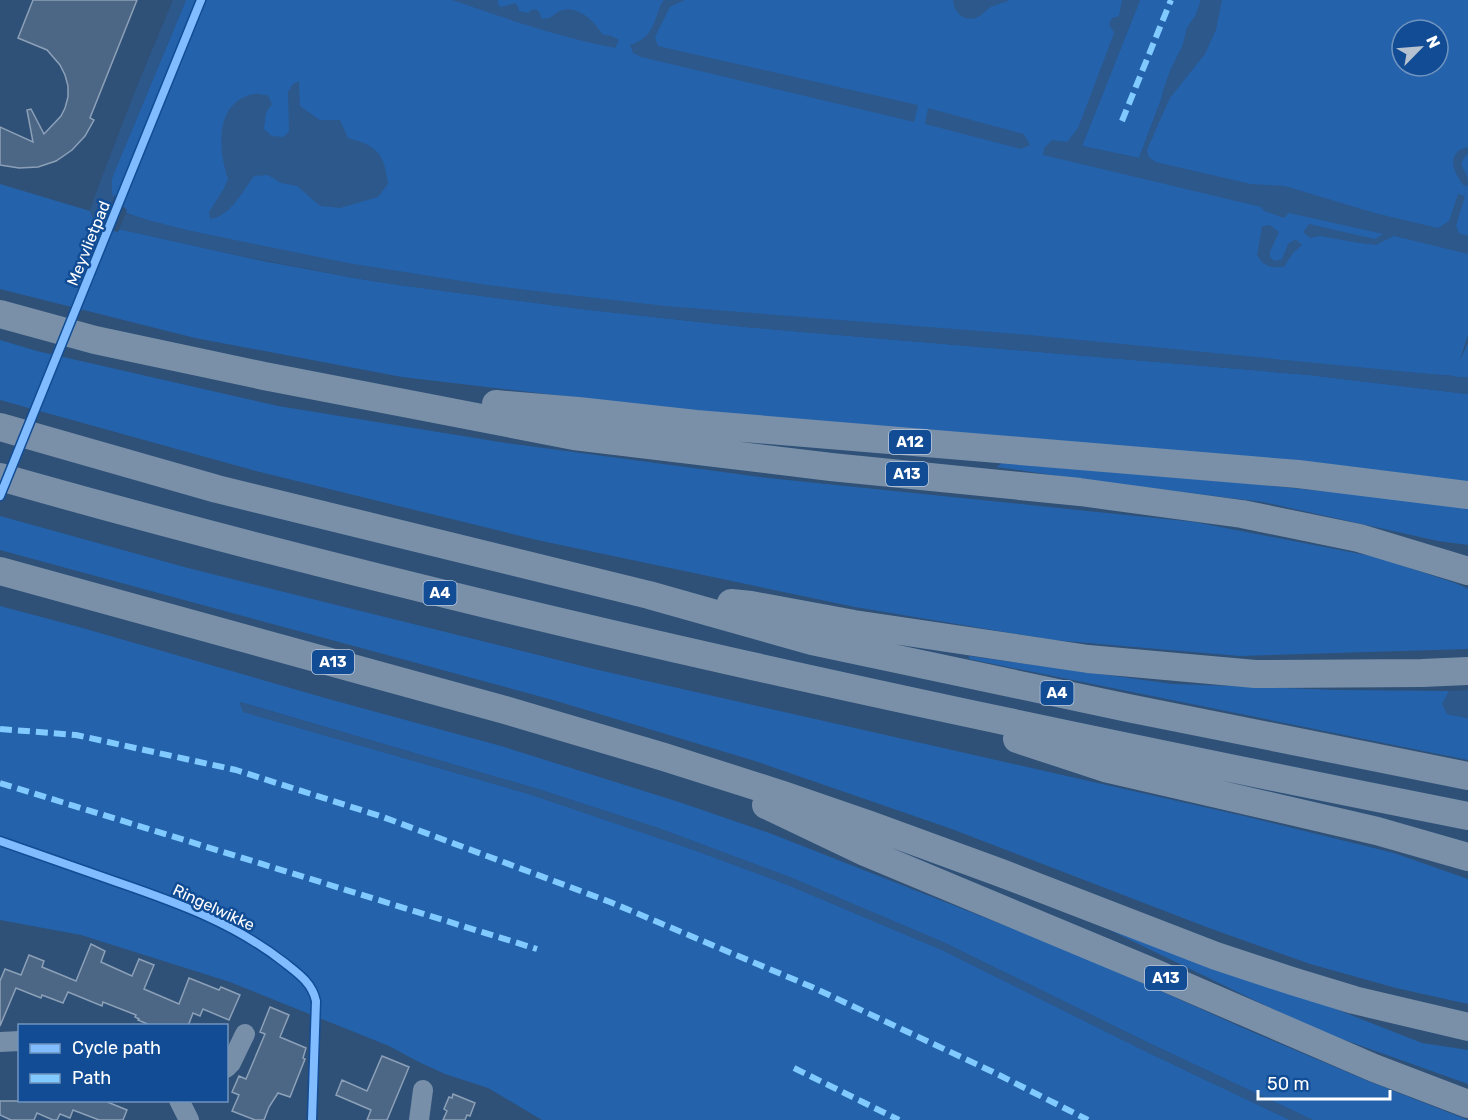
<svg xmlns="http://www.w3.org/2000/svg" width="1468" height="1120" font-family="Rubik,sans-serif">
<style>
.green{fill:#2463ac;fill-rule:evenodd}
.water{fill:#2d588c}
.pier{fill:#2f5077}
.building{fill:#4c6786;stroke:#8ca0b7;stroke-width:1.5}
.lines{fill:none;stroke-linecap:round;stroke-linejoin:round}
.minor{stroke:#778fa9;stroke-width:20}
.highway{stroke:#7a90a9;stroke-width:28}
.quiet{stroke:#80caff;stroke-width:6;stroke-dasharray:12 6;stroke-linecap:butt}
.cycleway-casing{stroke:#114c95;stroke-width:11}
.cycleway{stroke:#80bcff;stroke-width:8}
.labels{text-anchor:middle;stroke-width:5;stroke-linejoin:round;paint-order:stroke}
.shield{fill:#114c95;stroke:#b8c9df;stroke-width:1.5}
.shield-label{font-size:15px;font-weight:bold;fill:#fff}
.street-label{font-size:16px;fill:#fff;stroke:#114c95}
</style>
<rect width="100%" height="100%" fill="#2f5077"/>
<path class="green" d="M186,0H1136L1076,152L1137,166L1207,0H1468V335L1459,363L1468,342V387L1455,376L995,341L375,276L145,228L148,220C121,212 109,209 112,178ZM1402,30H1438V66H1402Z
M1140,0H1201L1196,15L1187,28L1183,45L1171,69L1163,91L1162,97L1139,158L1082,146Z
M0,184L90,211L92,216L101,225L258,260L354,278L399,285L581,309L745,327L1309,375L1468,394V482L658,407L402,377L195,338L0,289Z
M0,340L37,351L278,406L506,443L768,478L1194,522L1376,557L1455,583L1468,589V649L1240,656L1053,640L855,607L537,540L256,471L0,400Z
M1002,463L1232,482L1468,506V545L1438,541L1263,502L1086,480L997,467Z
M0,516L188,568L594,669L1248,817L1394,853L1468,879V1004L1396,988L1310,964L1209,928L949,828L755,761L553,700L0,550Z
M0,606L79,627L325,698L501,746L682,803L772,834L1026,934L1120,973L1250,1031L1368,1081L1468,1120H1313L1153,1045L945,943L792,878L658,828L541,790L240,702L244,712L529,794L694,850L788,885L942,950L1149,1053L1290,1120H542L488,1088L445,1074L419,1062L389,1046L230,982L81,935L0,920Z
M969,656L1173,684L1337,690L1449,691L1443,704L1447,714L1468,718V760L969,659Z
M1083,917L1305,997L1422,1043L1468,1050V1084L1314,1029Z"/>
<path class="water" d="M173,0H186L112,178C111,195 112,206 129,215L187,230L348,263L481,284L553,293L666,306L1030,335L1461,377H1468V394L1309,375L745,327L581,309L399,285L354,278L212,250L101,225L95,221L90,211L94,198L135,91Z
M452,0H498V4L501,7L515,3L518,6L519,11L528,13L531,10L536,9L540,13L541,18C550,20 551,16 558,12C575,2 595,21 602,34L612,36L619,40L615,48C559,37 506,19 452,0Z
M664,0H685L670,7L655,37L658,46L918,105L914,122L641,57L633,53L630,45C653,37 653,24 661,4Z
M953,0H1010C1004,3 997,4 991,7C987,9 984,13 980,16C966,24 954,14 953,0Z
M1122,0H1140L1082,146L1139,158L1162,98L1163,91L1171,69L1183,45L1187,28L1196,15L1201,0H1222L1216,30L1205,54L1170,98L1147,150L1149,157L1156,162L1251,184L1285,186L1375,213L1438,228L1449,221L1458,194L1465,196L1456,226L1459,233L1468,236V254L1394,236L1376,245L1359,243L1320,236L1310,238L1303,232L1309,224L1375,239L1383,234L1289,213L1284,218L1264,211L1261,207L1043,155L1044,148L1052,140L1067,142L1078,128L1114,33L1109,24L1112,18L1119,16Z
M299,81L300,106L320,120H340L348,138C378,146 384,153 388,184L378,197L340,208L320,206L297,186L281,183L268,175L254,176C243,191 230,217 210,219L209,212L224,188L228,179C218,149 214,102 254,94C258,93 264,95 268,95L272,104L266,113L264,129L272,136L283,137L289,132L288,92L293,84Z
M928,108L1024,134L1030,145L1021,149L925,124Z
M1468,147V154C1457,163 1463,166 1467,176C1468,178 1468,184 1468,186L1463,185C1457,176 1447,161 1458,151C1459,150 1467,147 1468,147Z
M1270,225L1279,232L1270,252V257L1274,261L1282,259L1288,244L1296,239L1302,245L1293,253L1284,267C1270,268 1264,267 1257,255L1262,226Z
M1468,690V718L1447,714L1442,704L1449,691Z
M239,702L541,790L658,828L792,878L945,943L1153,1045L1313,1120H1290L1149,1053L942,950L788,885L694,850L529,794L243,712Z"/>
<path class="pier" d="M115,194L116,199L127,210L118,232L101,228Z"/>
<path class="building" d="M33,0H137L90,118L94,120L85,136L72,150L56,161L38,167L19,168L0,165V127L33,142L27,110L31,109L44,134L61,116L65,108L68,97V86L65,75L60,65L47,50L18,38Z
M91,944L105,951L101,962L132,976L139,959L154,965L144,989L179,1004L189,978L219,990L221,987L240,995L229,1020L203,1009L200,1016L193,1013L188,1026H152L138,1020L139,1019L135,1017L136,1015L103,1002L102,1006L68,992L63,1003L42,995L41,998L16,988L0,1026V981L5,969L21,975L29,955L44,961L42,967L76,981Z
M270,1007L289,1015L280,1037L306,1048L303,1058L305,1059L290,1097L278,1093L269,1107L264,1120H255L232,1111L239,1095L232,1092L239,1076L246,1079L265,1034L260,1032Z
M382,1056L409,1067L387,1120H367L371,1110L336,1095L342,1080L367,1091Z
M453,1094L475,1103L470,1116L467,1115L465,1120H443L447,1111L444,1109L449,1097L452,1098Z
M0,1101H105L127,1110L123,1120H99L73,1110L70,1118L60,1114L57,1120H53L37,1113L34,1120H11L0,1115Z"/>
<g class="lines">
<path class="minor" d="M0,1042L20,1041
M226,1068L231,1063L245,1034
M179,1100L189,1120
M419,1120L423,1090"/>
<path class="highway" d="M0,314L95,340L264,376L574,436L831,467L1080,492L1242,514L1359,538L1468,571
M496,404L578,411L696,424L1298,474L1468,495
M0,427L217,489L649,595L812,641L1128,708L1468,776
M0,477C483,614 975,718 1468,816
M0,571L505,710L664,757L780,794L870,825L1001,873L1216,956L1292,981L1354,1000L1468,1027
M731,603L751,605L854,624L1088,659L1255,674L1422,673L1468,671
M1017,739L1105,768L1377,831L1468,857
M766,805L865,852L1150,971L1374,1068L1468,1104"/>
<path class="quiet" d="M1122,121L1171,0
M0,729L76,735L236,770L383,817L610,902L812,987L993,1072L1088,1120
M0,783L537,949
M794,1068L899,1120"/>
<g class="cycleway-casing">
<path id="cycleway" d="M0,496L201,0
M0,841C39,855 78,868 117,882C178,903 234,923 285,963C299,974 312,983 316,1001L312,1120"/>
</g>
<use href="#cycleway" class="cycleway"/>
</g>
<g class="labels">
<g class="shield">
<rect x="889" y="430" width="42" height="24" rx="4.5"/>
<rect x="886" y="462" width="42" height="24" rx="4.5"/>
<rect x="423.5" y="581" width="33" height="24" rx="4.5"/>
<rect x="312" y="650" width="42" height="24" rx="4.5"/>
<rect x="1040.5" y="681" width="33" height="24" rx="4.5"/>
<rect x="1145" y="966" width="42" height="24" rx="4.5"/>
</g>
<g class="shield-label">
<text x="910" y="447">A12</text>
<text x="907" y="479">A13</text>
<text x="440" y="598">A4</text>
<text x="333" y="667">A13</text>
<text x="1057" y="698">A4</text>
<text x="1166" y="983">A13</text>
</g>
<g class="street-label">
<text transform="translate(88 243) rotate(-68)" y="6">Meyvlietpad</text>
<text transform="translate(214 907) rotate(25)" y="6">Ringelwikke</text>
</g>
</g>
<rect x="18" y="1024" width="210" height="78" fill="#114c95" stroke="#7094bf" stroke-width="1.5"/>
<rect x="30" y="1044" width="30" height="9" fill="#80bcff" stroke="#7094bf" stroke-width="1.5"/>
<text x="72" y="1054" font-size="18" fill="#ffffff">Cycle path</text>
<rect x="30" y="1074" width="30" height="9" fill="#80caff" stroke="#7094bf" stroke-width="1.5"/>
<text x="72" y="1084" font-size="18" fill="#ffffff">Path</text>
<g transform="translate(1420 48) rotate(65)"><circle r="28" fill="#114c95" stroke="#7094bf" stroke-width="1.5"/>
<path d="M0-4.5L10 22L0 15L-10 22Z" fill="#b6c2cf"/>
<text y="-9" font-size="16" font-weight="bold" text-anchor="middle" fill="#ffffff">N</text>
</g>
<path d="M1258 1090v9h132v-9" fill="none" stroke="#ffffff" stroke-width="3"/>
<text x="1267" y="1090" font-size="18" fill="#ffffff" stroke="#114c95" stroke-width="4.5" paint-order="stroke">50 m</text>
</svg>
